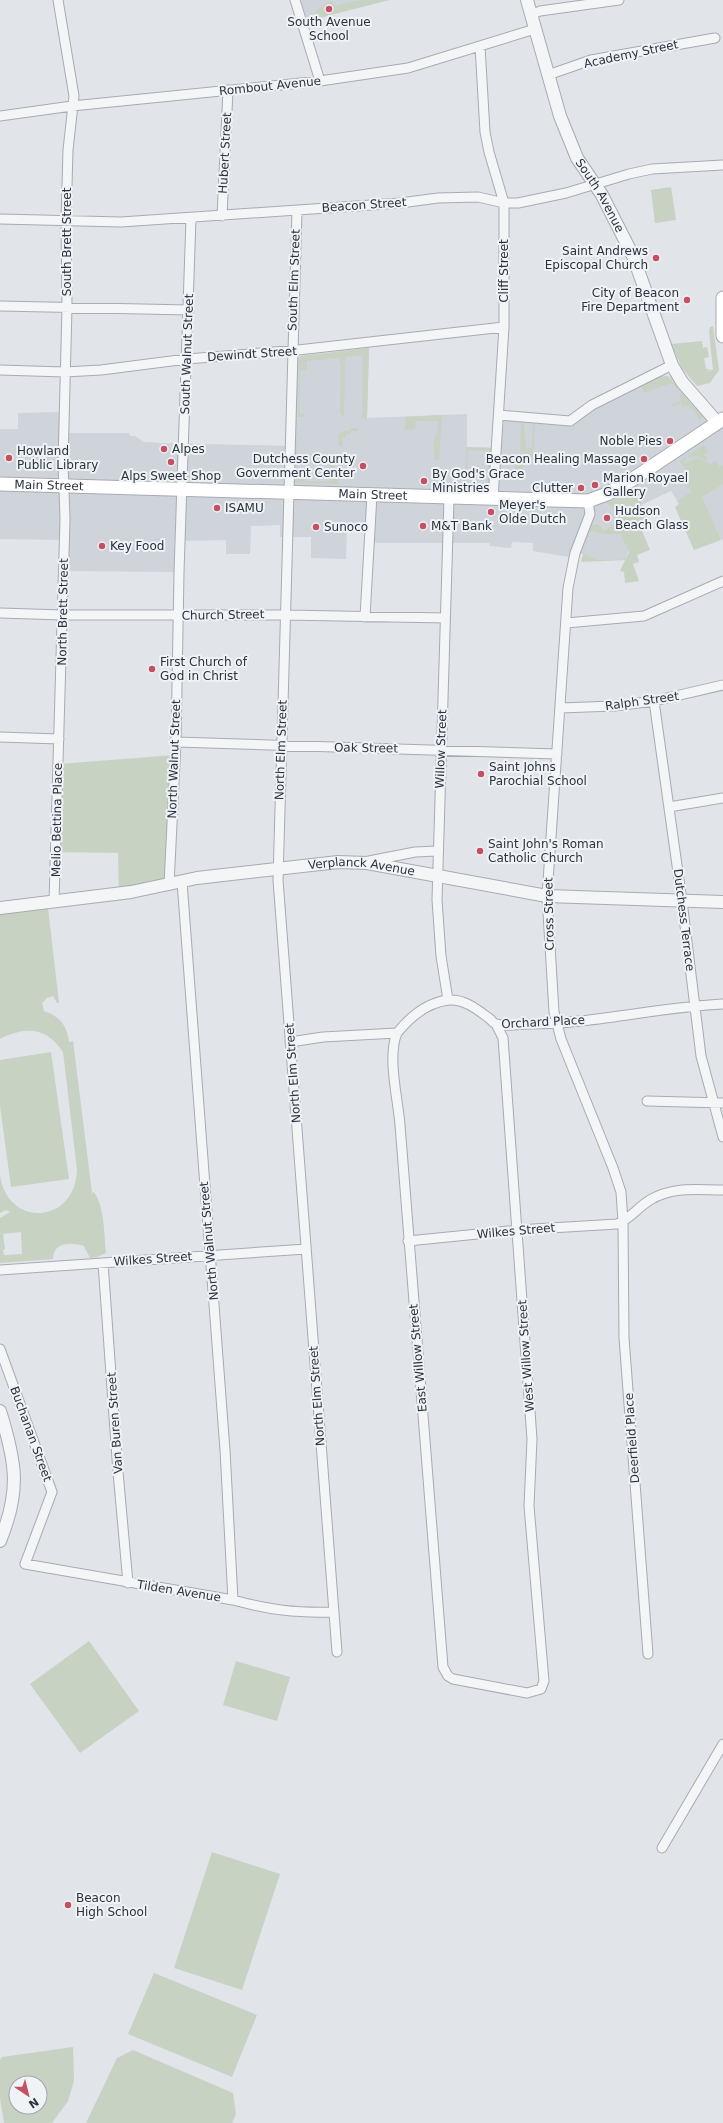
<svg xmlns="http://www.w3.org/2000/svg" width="723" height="2123" font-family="'DejaVu Sans',sans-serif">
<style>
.built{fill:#cfd3da}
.green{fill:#c7d2c3;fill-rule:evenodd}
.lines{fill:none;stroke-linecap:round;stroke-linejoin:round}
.minor-casing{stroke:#a7abb3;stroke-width:11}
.tertiary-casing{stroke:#a7abb3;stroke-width:14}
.secondary-casing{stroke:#a7abb3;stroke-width:15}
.minor{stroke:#f3f5f7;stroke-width:9}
.tertiary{stroke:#f3f5f7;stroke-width:12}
.secondary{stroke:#fff;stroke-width:13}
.poi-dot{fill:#c45062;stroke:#f0f3f6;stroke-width:1.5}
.labels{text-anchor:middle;stroke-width:4;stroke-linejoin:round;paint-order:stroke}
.poi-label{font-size:12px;fill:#2b323f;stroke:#f0f3f6;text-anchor:start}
.street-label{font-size:12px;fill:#2b323f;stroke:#f0f3f6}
</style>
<rect width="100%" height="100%" fill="#e1e4e9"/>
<path class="built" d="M301,0H389L307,21Z
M369,348L367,418L467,414V447L501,448L504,420L570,425L597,407L661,375L672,377L717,430L723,427V539L721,540L697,489L677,501L671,491L641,505L647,517L636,522L626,559L598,560L573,550L569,557L533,551V543L512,542L511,548L490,546L489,543H375V527L347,526L346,559L311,558V537H280V525L251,526L250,554H226V540L174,541V572L68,571V540L0,539V429H18V413L59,412V433H129L130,436H135L144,442L161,443L294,446L297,357Z"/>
<path class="green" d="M360,0H389L307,21L321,7L332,1L334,6Z
M671,187L676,220L655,223L651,190Z
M713,326L719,370L710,383L697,386L682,368L671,344L702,341L703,348L707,347L709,357L704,358L706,369H711L706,371L713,370L709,332L710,327Z
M369,348L367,418L362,419L363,355L345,357L344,417L340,413L341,368L339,358L307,361V370L300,371L299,413L306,415L304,417H298L299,360L302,358L300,356Z
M660,375L661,377L667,376L678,388L676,389L674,384H668L644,393L641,385Z
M682,393L703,417L699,420L695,411L686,405L682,408V403L672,407L671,405L681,401L679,396Z
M442,415L439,460H434V436L437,435L438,421H416L415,430L405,429L406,417Z
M524,422L526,448H532L533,425H535L533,459H524L523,470L515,469V464L510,463V457H520L521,423Z
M298,423L297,473L306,474V481L329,482L331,467L329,465V459L338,473V484L295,483Z
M351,428H358V431H351V434H346V437H343L342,446H339L338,434L343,431H350Z
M703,445L708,452L704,454L708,459L704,460L697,456L689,458L688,456Z
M467,447L491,448L488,486L480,485L487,484L489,451L468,450L466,483L473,485H464Z
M685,457L687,459L684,461L685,463L697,458L711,464L715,461L720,467L723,465V484L702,497L721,540L694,550L675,507L679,504L677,501L691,492L685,482L691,478L680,461Z
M633,488L648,517L638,521L650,550L637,555L639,562L633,564L639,581L625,583L624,572L620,571L625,560L581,562L585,547L584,554L598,560L626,559L629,552L621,534H603L591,531L587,538L591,526L594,524L599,525L604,531L617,523L619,519L608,503Z
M175,755L169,885L119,894L118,853L57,852L59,764Z
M48,908L59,1003H57L53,996L47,998L42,1003L44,1011C60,1016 67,1026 69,1042L73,1041L92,1193L94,1192C105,1208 104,1235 106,1253L97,1257L90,1258L84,1246C71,1242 53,1242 53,1259L0,1263V1218L10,1212L6,1210L0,1213V1175C7,1228 75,1225 77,1170L63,1052C47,1027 25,1026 0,1039V914ZM21,1232L22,1254L4,1255L3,1250L5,1249L3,1234Z
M51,1052L69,1179L11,1187L0,1106V1060Z
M89,1641L139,1711L80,1753L30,1684Z
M236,1661L290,1677L277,1721L223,1705Z
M212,1852L280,1874L242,1990L174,1968Z
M154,1973L257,2015L232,2077L128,2034Z
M73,2047L74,2081L68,2101L52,2123H4L0,2099V2060L2,2057ZM16,2083H40V2107H16Z
M133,2050L233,2093L236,2114L232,2123H86L117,2058Z"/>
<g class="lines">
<g class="minor-casing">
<path id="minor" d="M295,0L320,81
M531,15L540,11L619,0
M480,46L485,132L489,152L504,203V327L493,499
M548,75L591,60L715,38
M0,116L72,106L320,81L408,68L535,29
M297,211L278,880L337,1652
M222,216L228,90
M0,219L121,222L400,203L438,198L478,197L504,203H518L566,193L629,174L652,169L723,165
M0,306L189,310
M0,370L65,372L101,370L187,359L298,350L504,327
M499,415L570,421L592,405L672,365
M588,501L590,514L575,553L568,588L547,896L554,1012L561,1039L613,1168L621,1192L623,1222L624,1338L648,1654
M0,613L63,615H286L445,618
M365,617L372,495
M566,623L644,616L723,581
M654,701L682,901L701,1056L723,1137
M560,708L614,706L654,701L723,685
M0,737L59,739
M176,742L557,754
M669,807L723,798
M364,862L415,852L437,851
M182,882L225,1450L233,1600
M169,885L176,742L179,572L191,218
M54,901L65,519L63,463L67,307L66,221L68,150L74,96L58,0
M448,1000L441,956L437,900L449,498
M397,1033C387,1057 398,1099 400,1125L443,1667L448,1676L453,1679L527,1693L541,1689L544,1681L529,1506L532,1439L503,1038L496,1024
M290,1042L323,1037L397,1033C410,1017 428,1002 449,1000C465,999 478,1010 490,1019C492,1021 494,1024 497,1024C506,1027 520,1024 530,1024C595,1024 658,1007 723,1004
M647,1101L723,1103
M408,1241L517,1230L617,1224C629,1220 638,1207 650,1200C673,1186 697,1190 723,1190
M103,1263L118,1472L128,1583
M0,1270L306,1249
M0,1349L52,1492L25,1564L233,1600C271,1610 294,1613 333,1612
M662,1848L723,1744"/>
</g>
<g class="tertiary-casing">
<g id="tertiary">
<path id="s1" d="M527,0L560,116L577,158L602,195L633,256L672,365L682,382L717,422"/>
<path id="s2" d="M0,908L131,892L197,878L338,862L367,863L547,896L723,902"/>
<path d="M0,1411C16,1462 21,1490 0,1541"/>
</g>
</g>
<g class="secondary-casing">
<g id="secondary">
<path d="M723,298V336"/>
<path id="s3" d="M0,484L588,501L607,494L633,479L723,419"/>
</g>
</g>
<use href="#minor" class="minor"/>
<use href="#tertiary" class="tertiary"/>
<use href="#secondary" class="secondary"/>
</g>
<g class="poi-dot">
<circle cx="329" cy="9" r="4"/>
<circle cx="656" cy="258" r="4"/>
<circle cx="687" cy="300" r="4"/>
<circle cx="670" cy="441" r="4"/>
<circle cx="164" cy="449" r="4"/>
<circle cx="9" cy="458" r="4"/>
<circle cx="644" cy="459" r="4"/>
<circle cx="171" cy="462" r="4"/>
<circle cx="363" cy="466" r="4"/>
<circle cx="424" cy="481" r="4"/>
<circle cx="595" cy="485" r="4"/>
<circle cx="581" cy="488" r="4"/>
<circle cx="217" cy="508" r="4"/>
<circle cx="491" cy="512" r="4"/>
<circle cx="607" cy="518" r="4"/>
<circle cx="423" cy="526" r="4"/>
<circle cx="316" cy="527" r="4"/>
<circle cx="102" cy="546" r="4"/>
<circle cx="152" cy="669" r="4"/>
<circle cx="481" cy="774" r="4"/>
<circle cx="480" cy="851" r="4"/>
<circle cx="68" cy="1905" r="4"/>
</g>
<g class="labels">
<g class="poi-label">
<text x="329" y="26" text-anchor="middle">South Avenue<tspan x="329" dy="14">School</tspan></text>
<text x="648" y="255" text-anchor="end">Saint Andrews<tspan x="648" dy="14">Episcopal Church</tspan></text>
<text x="679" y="297" text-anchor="end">City of Beacon<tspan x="679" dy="14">Fire Department</tspan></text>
<text x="662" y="445" text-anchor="end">Noble Pies</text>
<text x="172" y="453">Alpes</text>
<text x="17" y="455">Howland<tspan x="17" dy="14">Public Library</tspan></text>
<text x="355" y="463" text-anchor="end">Dutchess County<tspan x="355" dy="14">Government Center</tspan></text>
<text x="636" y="463" text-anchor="end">Beacon Healing Massage</text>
<text x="432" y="478">By God's Grace<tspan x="432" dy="14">Ministries</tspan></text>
<text x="171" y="480" text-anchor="middle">Alps Sweet Shop</text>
<text x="603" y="482">Marion Royael<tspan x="603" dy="14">Gallery</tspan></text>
<text x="573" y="492" text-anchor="end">Clutter</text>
<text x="499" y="509">Meyer's<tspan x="499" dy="14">Olde Dutch</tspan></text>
<text x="225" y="512">ISAMU</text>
<text x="615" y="515">Hudson<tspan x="615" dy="14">Beach Glass</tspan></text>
<text x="431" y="530">M&amp;T Bank</text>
<text x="324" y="531">Sunoco</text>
<text x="110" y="550">Key Food</text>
<text x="160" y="666">First Church of<tspan x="160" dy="14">God in Christ</tspan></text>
<text x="489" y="771">Saint Johns<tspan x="489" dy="14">Parochial School</tspan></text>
<text x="488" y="848">Saint John's Roman<tspan x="488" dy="14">Catholic Church</tspan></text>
<text x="76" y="1902">Beacon<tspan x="76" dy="14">High School</tspan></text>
</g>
<g class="street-label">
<text transform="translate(631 54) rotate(-12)" y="4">Academy Street</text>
<text transform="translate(270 86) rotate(-6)" y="4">Rombout Avenue</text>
<text transform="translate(225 153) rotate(-87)" y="4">Hubert Street</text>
<text dy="4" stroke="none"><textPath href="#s1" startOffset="210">South Avenue</textPath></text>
<text transform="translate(364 205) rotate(-4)" y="4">Beacon Street</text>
<text transform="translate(67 242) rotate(-90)" y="4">South Brett Street</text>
<text transform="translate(504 271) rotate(-90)" y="4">Cliff Street</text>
<text transform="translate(294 280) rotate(-88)" y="4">South Elm Street</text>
<text transform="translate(187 354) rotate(-88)" y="4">South Walnut Street</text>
<text transform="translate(252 354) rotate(-4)" y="4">Dewindt Street</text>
<text dy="4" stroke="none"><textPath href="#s3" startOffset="49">Main Street</textPath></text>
<text dy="4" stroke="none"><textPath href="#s3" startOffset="373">Main Street</textPath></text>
<text transform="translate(63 612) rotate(-89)" y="4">North Brett Street</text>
<text transform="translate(223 615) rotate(-1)" y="4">Church Street</text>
<text transform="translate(642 701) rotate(-8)" y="4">Ralph Street</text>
<text transform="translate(366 748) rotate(1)" y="4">Oak Street</text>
<text transform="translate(441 749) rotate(-88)" y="4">Willow Street</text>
<text transform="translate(281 750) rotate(-88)" y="4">North Elm Street</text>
<text transform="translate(174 759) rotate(-88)" y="4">North Walnut Street</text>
<text transform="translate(57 820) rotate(-89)" y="4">Melio Bettina Place</text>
<text dy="4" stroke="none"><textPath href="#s2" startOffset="365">Verplanck Avenue</textPath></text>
<text transform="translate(549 914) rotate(-91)" y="4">Cross Street</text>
<text transform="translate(684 920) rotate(83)" y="4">Dutchess Terrace</text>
<text transform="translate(543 1022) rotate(-3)" y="4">Orchard Place</text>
<text transform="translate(293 1073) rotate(-94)" y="4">North Elm Street</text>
<text transform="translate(516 1231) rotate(-5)" y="4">Wilkes Street</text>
<text transform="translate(209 1241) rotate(-95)" y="4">North Walnut Street</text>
<text transform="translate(153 1259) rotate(-4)" y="4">Wilkes Street</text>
<text transform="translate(526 1356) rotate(-94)" y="4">West Willow Street</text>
<text transform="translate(418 1358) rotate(-95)" y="4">East Willow Street</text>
<text transform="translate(317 1396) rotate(-94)" y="4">North Elm Street</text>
<text transform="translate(115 1423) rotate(-94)" y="4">Van Buren Street</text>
<text transform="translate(31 1434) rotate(70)" y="4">Buchanan Street</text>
<text transform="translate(632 1438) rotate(-94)" y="4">Deerfield Place</text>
<text transform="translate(179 1591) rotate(9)" y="4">Tilden Avenue</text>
</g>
</g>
<g transform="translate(28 2095) rotate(145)"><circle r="19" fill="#f0f3f6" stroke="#a1a6ad"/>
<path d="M0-3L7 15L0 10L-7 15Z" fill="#c45062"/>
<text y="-6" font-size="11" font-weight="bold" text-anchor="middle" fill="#2b323f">N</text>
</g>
</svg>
